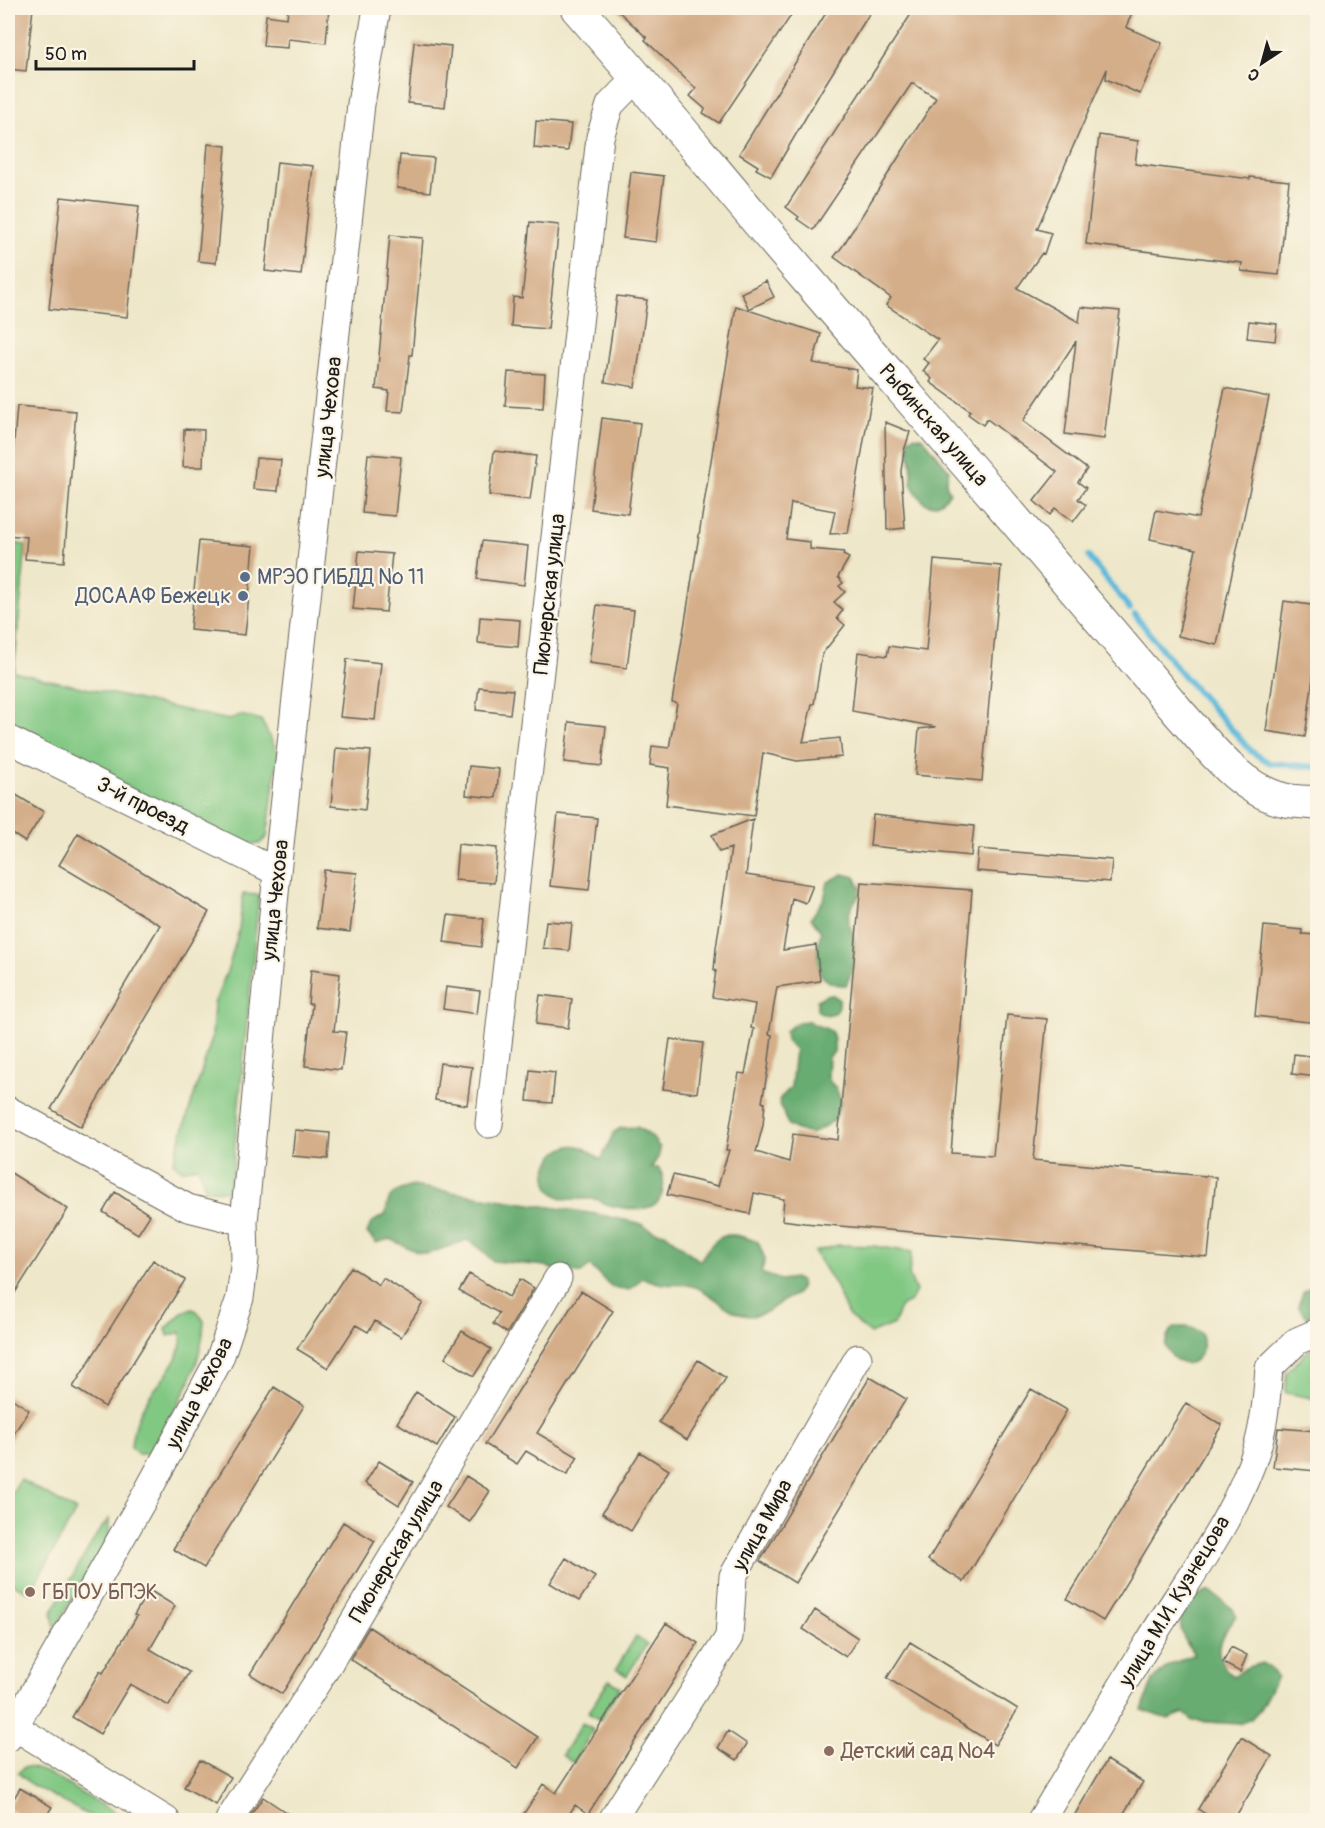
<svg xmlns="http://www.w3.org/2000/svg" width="1325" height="1828" font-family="Pangolin,sans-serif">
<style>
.green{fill:#81c883;stroke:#4e7250;stroke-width:1.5}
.forest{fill:#68ac71;stroke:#426446;stroke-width:1.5}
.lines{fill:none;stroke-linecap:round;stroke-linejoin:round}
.stream{stroke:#5db9db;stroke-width:6}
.building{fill:#d4ad89}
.minor-casing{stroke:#666359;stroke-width:29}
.major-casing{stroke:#666359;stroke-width:35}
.minor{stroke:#fff;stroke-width:27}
.major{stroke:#fff;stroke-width:33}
.service-dot{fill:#5c6f8a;stroke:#fcf5e5;stroke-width:2}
.education-dot{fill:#8d6e63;stroke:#fcf5e5;stroke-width:2}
.labels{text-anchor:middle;stroke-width:4.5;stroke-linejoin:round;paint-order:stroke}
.street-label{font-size:21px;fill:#1c1c1c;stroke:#fcf5e5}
.service-label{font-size:21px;fill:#4e5e75;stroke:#fcf5e5;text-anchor:start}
.education-label{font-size:21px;fill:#785e54;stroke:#fcf5e5;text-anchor:start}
</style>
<rect width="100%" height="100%" fill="#fcf5e5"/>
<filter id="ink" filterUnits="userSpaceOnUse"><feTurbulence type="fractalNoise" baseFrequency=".0167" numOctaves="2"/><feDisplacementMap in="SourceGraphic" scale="12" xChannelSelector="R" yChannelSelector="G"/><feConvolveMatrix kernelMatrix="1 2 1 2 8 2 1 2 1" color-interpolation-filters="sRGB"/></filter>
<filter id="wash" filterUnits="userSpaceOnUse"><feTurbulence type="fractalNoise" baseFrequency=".008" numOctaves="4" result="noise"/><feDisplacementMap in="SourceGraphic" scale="24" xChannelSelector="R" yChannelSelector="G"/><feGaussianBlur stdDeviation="1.35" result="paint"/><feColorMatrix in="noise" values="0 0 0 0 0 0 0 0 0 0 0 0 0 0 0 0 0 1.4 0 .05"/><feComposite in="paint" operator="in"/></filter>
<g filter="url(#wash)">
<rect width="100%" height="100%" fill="#eee7c9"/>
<path class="green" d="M8,542L26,545L14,672L229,720L240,715L261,720L278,753L267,837L259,844H244L8,728Z
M243,894L259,895L232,1176L227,1191L206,1190L198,1166L182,1170L173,1162L212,1038L214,1004L229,966L239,929Z
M838,1245L874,1246L912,1252L909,1275L916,1291L910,1302L900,1307L894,1324L870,1334L848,1315L835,1285L814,1252Z
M192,1309L197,1311L204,1321C202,1371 177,1405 153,1448L146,1454H138L131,1447C132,1425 145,1399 160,1383C171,1369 184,1351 181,1332L168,1336L166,1329L182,1313Z
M1317,1345V1399L1286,1393V1373L1312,1347Z
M20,1479L76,1511L30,1593L8,1581V1500Z
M109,1519V1536L56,1627L54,1625L52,1612L97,1534Z
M636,1636L647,1644L627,1676L616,1669Z
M609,1680L620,1687L600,1720L588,1713Z
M582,1723L593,1730L573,1763L562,1755Z
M24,1767C47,1768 65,1784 84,1795C99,1803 114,1810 126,1820H97L32,1785L18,1773Z"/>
<path class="forest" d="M914,436L923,438L949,470L946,483L950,493C931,515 923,505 911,484C914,470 909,454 908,439Z
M843,874L855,877L862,891C857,899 850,906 849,916C847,925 851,926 853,934C857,945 852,975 846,985C813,986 814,956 821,932L811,918L824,899L828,882Z
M826,995H833L839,999C841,1014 828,1019 817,1010V1000Z
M809,1021C825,1033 836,1021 834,1052L829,1057L828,1076L830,1082L836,1088L841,1101L835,1120L811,1134C784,1128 787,1124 779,1100L791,1087L795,1050L786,1040L785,1031L798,1022Z
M637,1127L651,1136L660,1148L659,1156L651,1168H658C663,1173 664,1182 663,1189C660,1216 626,1210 606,1204C601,1202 599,1199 594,1199C582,1198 569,1202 558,1196C531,1181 555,1137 582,1147C588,1149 595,1156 601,1160L614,1132L621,1128Z
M412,1186L596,1214L639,1223L653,1231L665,1233L700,1261C717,1232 727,1230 758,1242L765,1259L761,1273L781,1280L794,1278L801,1282C800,1296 794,1295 784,1300C778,1303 774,1308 768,1311C732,1329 718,1290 688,1285C680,1284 672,1285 665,1284C657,1283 649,1280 642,1278L630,1290L612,1287L590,1266L581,1273L557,1272L546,1266L493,1261L476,1245L467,1240L427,1254L417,1252L390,1239L376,1243L367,1233L371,1223L386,1214C388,1192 393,1193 412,1186Z
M1317,1287V1318C1307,1318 1303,1315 1298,1306L1303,1293L1309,1288Z
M1174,1327C1182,1327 1191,1326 1198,1331C1215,1345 1187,1387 1165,1346L1168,1334Z
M1209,1591L1233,1609L1236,1616C1219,1639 1209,1653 1233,1677L1248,1667L1262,1663L1271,1669L1277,1677L1260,1709L1251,1719L1240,1724L1193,1721L1184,1713L1168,1719L1142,1710L1153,1680L1168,1666L1194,1654C1173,1627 1175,1605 1209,1591Z"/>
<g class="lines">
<path class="stream" d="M1088,556L1130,609
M1135,615L1180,672L1252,752L1270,763L1315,767"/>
</g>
<g id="blocks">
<path class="building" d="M8,8H33L26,71L8,69Z
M288,8H329L326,43L288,39L287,48L263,46L266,15L287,18Z
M615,8H796L719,123L703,113L705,109L690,96L696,89L645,40L647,38Z
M829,8H873L823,88L771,177L756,169L758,166L739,154Z
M915,8H1134L1126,27L1162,43L1140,94L1106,79L1107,69L1037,229L1051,233L1044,254L1042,253L1017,288L1079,322L1081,307L1120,311L1104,439L1065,434L1076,341L1023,421L1087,469L1078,482L1086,488L1078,499L1086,505L1073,522L1055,508L1050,515L1034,501L1057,472L987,419L983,425L968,414L970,411L930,382L932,379L923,371L929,363L923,359L938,340L886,305L891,298L834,257L842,247L936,98L912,83L813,230L797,219L799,217L786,207Z
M414,42L451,46L445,107L408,103Z
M536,121L571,124L568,151L534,148Z
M1099,135L1138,141L1135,164L1250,179V177L1289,181L1279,275L1241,271L1242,263L1086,244Z
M208,144L226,146L216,263L198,261Z
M400,155L434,158L430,192L397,188Z
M277,162L313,166L301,275L265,271Z
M631,172L664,176L656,242L623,238Z
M61,197L139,206L127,317L49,309Z
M530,222L559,225L548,329L511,326L513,297L522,298Z
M390,235L423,238L412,355H410L403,412L387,411L389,391L376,389Z
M766,281L774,297L749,309L741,293Z
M617,296L647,300L635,387L605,382Z
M736,306L821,334L813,363L857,370L855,386L873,388L848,533L830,534L835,511L791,503L786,539L810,542V549L844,552L843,555L849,558L838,577L843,583L839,586L845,592L834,602L843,610L837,618L845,625L822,654L814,704H812L803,742L840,738L842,757L797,761L763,753L754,816L666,805L670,768L650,765L652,746L669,748L677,703L672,702Z
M1249,321L1277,324L1275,341L1247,338Z
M508,372L545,374L543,408L505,406Z
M1225,388L1269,397L1217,645L1178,636L1196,549L1150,539L1156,510L1198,518Z
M17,406L76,411L64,562L25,559L27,537L8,535V512Z
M602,418L640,423L628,514L591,509Z
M885,422L910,432L904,451L901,471L905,528L887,530Z
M184,429L204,430L203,467H183Z
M494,451L536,456L530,500L489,495Z
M368,454L401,457L395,516L362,513Z
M256,458L281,460L278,491L253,489Z
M199,541L254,546L245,635L190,630Z
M482,541L528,546L524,585L477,579Z
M359,551L392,554L386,612L353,609Z
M934,560L1001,566L982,781L915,775L919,729L936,727L852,711L858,652L887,656L889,646L926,651Z
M1284,601L1317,606V648L1305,737L1266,731Z
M597,605L634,610L627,668L589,663Z
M480,617L520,620L518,647L478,643Z
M347,659L381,663L375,720L340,717Z
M479,687L513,690L510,714L476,710Z
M569,722L606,726L602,766L564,762Z
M336,748L371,751L365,810L331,806Z
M469,766L499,769L496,798L466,795Z
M8,790L44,812L25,842L8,831Z
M558,814L597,818L589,890L550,886Z
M873,815L974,826L971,856L870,846Z
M753,819L746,875L813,885L806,903L792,898L783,950L816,945L820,981L777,987L769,1034L772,1035L768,1069L762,1102L765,1103L763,1125L756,1152L789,1162L793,1134L838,1140L861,882L972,890L951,1153L993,1156L1007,1015L1047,1019L1033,1160L1216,1177L1208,1257L804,1223L782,1220L784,1199L754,1193L750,1214L667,1195L673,1175L718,1186L729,1150H726L739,1073L745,1074L754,1029L751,1028L755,1004L712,997L716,971L714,970L716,948L731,848L719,852L712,835Z
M78,833L209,912L81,1127L51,1109L160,925L59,865Z
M458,844L497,848L494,883L455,880Z
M978,849L1112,860L1110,882L976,871Z
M324,870L357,873L350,932L317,928Z
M448,915L484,919L481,947L444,942Z
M546,921L572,923L569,951L543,948Z
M1264,926L1302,930V934L1317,935V1023L1255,1016Z
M311,970L340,974L334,1031L346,1032L341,1070L305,1066L312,1004H308Z
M446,987L480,991L477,1014L443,1009Z
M540,995L572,999L568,1028L536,1024Z
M670,1039L703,1043L697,1093L663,1089Z
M1294,1054L1317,1057V1077L1292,1074Z
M440,1063L472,1067L467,1105L435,1100Z
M530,1070L555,1073L552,1103L527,1101Z
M295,1130L330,1133L328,1159L292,1156Z
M8,1171L68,1209L8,1304Z
M115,1192L150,1215L138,1234L103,1212Z
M153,1260L185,1280L105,1407L73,1387Z
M351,1267L379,1285L383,1278L423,1303L401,1337L375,1321L368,1332L356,1325L328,1368L297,1349Z
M469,1274L509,1297L520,1279L534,1288L507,1333L493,1324L499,1313L459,1291Z
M581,1291L613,1311L537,1433L578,1457L567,1475L526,1451L517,1464L485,1444Z
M462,1331L491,1349L474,1376L445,1358Z
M698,1360L726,1378L687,1440L659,1422Z
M870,1377L906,1399L795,1583L760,1561Z
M274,1387L304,1406L204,1568L173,1549Z
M1031,1389L1067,1410L964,1582L928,1560Z
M416,1392L455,1417L437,1447L397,1423Z
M8,1396L29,1410L8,1443Z
M1186,1403L1222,1425L1103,1621L1067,1599Z
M1278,1428L1317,1431V1471L1273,1467Z
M640,1452L669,1470L631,1531L602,1513Z
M379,1461L413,1482L399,1505L365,1483Z
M466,1476L490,1491L470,1522L446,1507Z
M343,1522L375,1541L282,1694L250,1674Z
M566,1558L595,1577L579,1601L550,1583Z
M149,1590L175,1606L150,1649L189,1672L169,1706L130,1684L100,1734L72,1717L100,1671L103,1673L118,1648L137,1616L134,1615Z
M815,1610L858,1638L846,1657L803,1629Z
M666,1623L698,1643L588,1814L575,1805L565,1821H519L543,1784L556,1793Z
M369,1627L538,1737L518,1768L350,1659Z
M910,1642L1018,1709L995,1745L887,1678Z
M1231,1647L1247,1655L1240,1672L1223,1663Z
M728,1731L747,1744L737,1760L718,1748Z
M1241,1737L1272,1756L1233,1821H1216L1198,1809Z
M200,1760L231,1777L216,1805L184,1787Z
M1107,1760L1143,1782L1119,1821H1071Z
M20,1788L52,1807L43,1821H28L8,1808Z
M263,1797L299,1821H247Z"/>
</g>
</g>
<g filter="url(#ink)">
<use href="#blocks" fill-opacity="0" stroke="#666359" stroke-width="1.5"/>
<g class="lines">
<g class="minor-casing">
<path id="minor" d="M8,739L277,872
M8,1110L188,1208L244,1222
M489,1124L600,137L610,105L638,76
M15,1727L166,1820
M8,1738L145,1496L220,1358L240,1298L245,1259L244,1222L277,872L361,104L377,8
M229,1820L325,1670L558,1278
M612,1820L729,1637L733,1576L858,1358
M1041,1820C1077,1760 1113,1700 1150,1640C1188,1578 1237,1516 1258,1445C1265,1419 1267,1394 1269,1368L1297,1341L1318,1332"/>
</g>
<g class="major-casing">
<path id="major" d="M577,8C655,97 729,189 806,278C931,423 1057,567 1180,714C1209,746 1240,790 1285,800C1295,802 1307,802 1318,803"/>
</g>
<use href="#minor" class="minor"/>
<use href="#major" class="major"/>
</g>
</g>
<g class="service-dot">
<circle cx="245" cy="577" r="6"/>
<circle cx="243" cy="596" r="6"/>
</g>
<g class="education-dot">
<circle cx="30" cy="1592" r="6"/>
<circle cx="829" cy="1751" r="6"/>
</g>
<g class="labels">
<g class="street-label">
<text transform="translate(328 417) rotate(-84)" y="7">улица Чехова</text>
<text transform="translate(934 425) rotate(49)" y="7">Рыбинская улица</text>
<text transform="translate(549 594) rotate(-84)" y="7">Пионерская улица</text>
<text transform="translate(143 805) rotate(27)" y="7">3-й проезд</text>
<text transform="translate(275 900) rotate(-84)" y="7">улица Чехова</text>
<text transform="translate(199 1393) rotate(-63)" y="7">улица Чехова</text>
<text transform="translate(762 1525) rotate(-61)" y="7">улица Мира</text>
<text transform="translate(396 1551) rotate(-59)" y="7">Пионерская улица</text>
<text transform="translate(1174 1601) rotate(-59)" y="7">улица М.И. Кузнецова</text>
</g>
<g class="service-label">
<text x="257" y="584">МРЭО ГИБДД № 11</text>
<text x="231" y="603" text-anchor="end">ДОСААФ Бежецк</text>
</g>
<g class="education-label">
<text x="42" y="1599">ГБПОУ БПЭК</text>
<text x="841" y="1758">Детский сад №4</text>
</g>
</g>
<rect width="1325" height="1828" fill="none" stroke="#fcf5e5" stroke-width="30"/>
<g transform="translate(1262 63) rotate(216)" stroke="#fcf5e5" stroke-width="4.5" paint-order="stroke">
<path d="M0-4.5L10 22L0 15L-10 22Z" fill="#1c1c1c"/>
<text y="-9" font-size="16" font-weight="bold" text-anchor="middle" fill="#1c1c1c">С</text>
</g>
<path d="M36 60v9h158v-9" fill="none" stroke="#1c1c1c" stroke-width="3"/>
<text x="45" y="60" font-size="18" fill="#1c1c1c" stroke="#fcf5e5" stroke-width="4.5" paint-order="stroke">50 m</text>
</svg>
